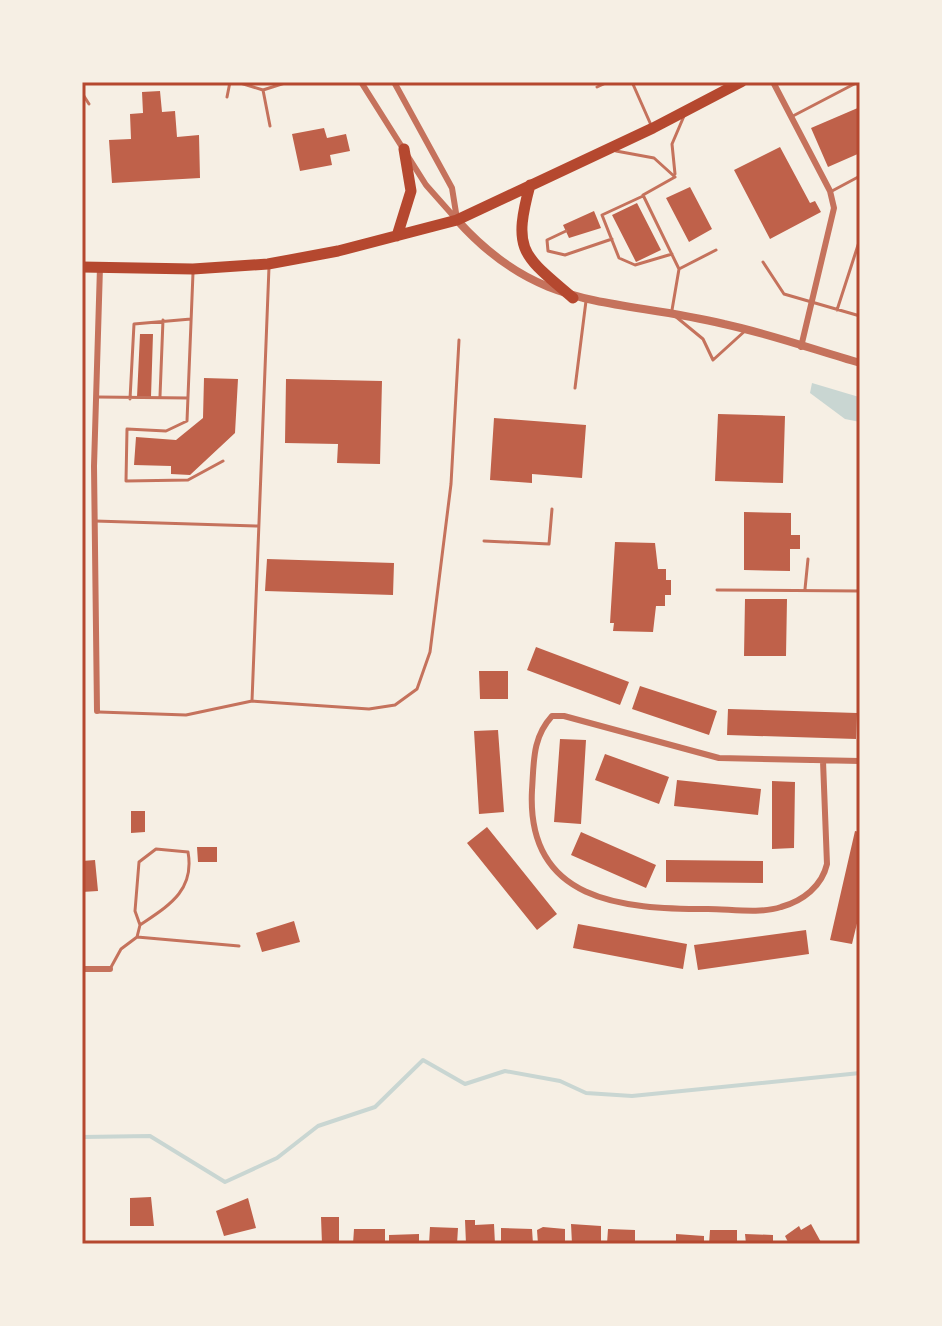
<svg xmlns="http://www.w3.org/2000/svg" width="942" height="1326" font-family="'Asap Condensed',sans-serif">
<style>
.water{fill:#c9d6d2}
.lines{fill:none;stroke-linecap:round;stroke-linejoin:round}
.stream{stroke:#c9d6d2;stroke-width:4}
.building{fill:#bf614a}
.service{stroke:#c5725c;stroke-width:3}
.minor{stroke:#c5725c;stroke-width:6}
.tertiary{stroke:#c5725c;stroke-width:8}
.trunk{stroke:#b5482f;stroke-width:11}
.neatline{fill:none;stroke:#b5482f;stroke-width:3}
</style>
<rect width="100%" height="100%" fill="#f6efe4"/>
<path class="water" d="M812,383L859,397L860,422L845,419L810,393Z"/>
<g class="lines">
<path class="stream" d="M82,1137L150,1136L225,1182L277,1158L318,1126L375,1107L423,1060L465,1084L505,1071L560,1081L586,1093L632,1096L860,1073"/>
</g>
<path class="building" d="M160,91L162,112L175,111L177,137L199,135L200,178L112,183L109,140L131,139L130,114L143,113L142,92Z
M860,107V153L828,167L811,128Z
M324,128L327,138L346,134L350,151L330,155L332,165L300,171L292,134Z
M780,147L810,203L815,201L821,212L770,239L734,170Z
M690,187L712,229L689,242L666,198Z
M637,203L661,250L636,262L612,215Z
M594,211L601,228L569,238L563,225Z
M140,334H153L151,397H137Z
M204,378L238,379L235,433L190,475L171,474V466L134,465L136,437L176,440L203,418Z
M286,379L382,381L380,464L337,463L338,444L285,443Z
M718,414L785,416L783,483L715,481Z
M494,418L586,425L582,478L532,474V483L490,480Z
M744,512L791,513V535H800V549H790V571L744,570Z
M615,542L655,543L658,569H666V580H671V595H665V606H656L653,632L613,631L614,623H610Z
M267,559L394,563L393,595L265,591Z
M745,599H787L786,656H744Z
M536,647L629,682L620,705L527,670Z
M479,671H508V699H480Z
M640,686L717,711L709,735L632,709Z
M728,709L857,713L856,739L727,735Z
M498,730L504,812L479,814L474,731Z
M560,739L586,740L581,824L554,822Z
M605,754L669,777L659,804L595,780Z
M677,780L761,789L758,815L674,806Z
M772,781L795,782L794,848L772,849Z
M131,811H145V832L131,833Z
M487,827L557,914L537,930L467,843Z
M855,831L860,832V911L852,944L830,940Z
M581,832L656,865L646,888L571,855Z
M197,847H217V862H198Z
M95,860L98,891L82,892V861Z
M666,860L763,861V883L666,882Z
M294,921L300,942L262,952L256,933Z
M578,924L687,944L683,969L573,948Z
M806,930L809,954L698,970L694,945Z
M151,1197L154,1226H130V1198Z
M248,1198L256,1228L224,1236L216,1211Z
M321,1217H339V1244H322Z
M465,1220H475V1225L494,1224L495,1244H466Z
M571,1224L601,1226V1244H572Z
M811,1224L822,1244H789L785,1236L799,1226L801,1230Z
M430,1227L458,1228L457,1244H429Z
M543,1227L565,1229V1244H538L537,1230Z
M501,1228L532,1229L533,1244H501Z
M354,1229H385V1244H353Z
M608,1229L635,1230V1244H607Z
M710,1230H737V1244H709Z
M419,1234V1244H389V1235Z
M676,1234L704,1236V1244H676Z
M745,1234L773,1235V1244H746Z"/>
<g class="lines">
<path class="service" d="M237,82L263,90
M632,82L651,125
M82,83L84,82
M597,87L608,82
M82,93L89,104
M227,97L230,82
M791,117L858,82
M270,126L263,90L288,82
M616,151L654,158L675,177
M675,174L672,144L684,116
M832,191L860,176
M643,196L602,215L619,258L635,265L672,254
M566,231L547,240L548,251L565,255L612,239
M763,262L784,294L860,316
M679,269L716,250
M193,273L187,421L166,431L127,429L126,481L188,480L223,461
M672,310L679,269L643,195L675,177
M837,310L860,239
M675,316L703,339L713,360L746,330
M575,388L586,301
M160,396L163,320
M98,397L188,398
M130,399L134,324L191,319
M95,521L258,526
M484,541L549,544L552,509
M805,589L808,559
M717,590L860,591
M252,701L369,709L395,705L417,689L430,652L451,484L459,340
M99,712L186,715L252,701L269,267
M137,937L140,925C168,906 195,891 188,852L156,849L139,862L135,911L140,925
M110,969L121,949L137,937L239,946"/>
<path class="minor" d="M361,82L426,185L457,220
M394,82L452,188L457,219
M773,82L830,191L834,208L801,347
M97,711L94,466L100,267
M823,761L827,864C822,886 803,901 781,907C760,914 730,909 708,909C622,909 526,902 532,790C534,762 532,738 552,716H564L719,758L860,761
M82,969H110"/>
<path class="tertiary" d="M457,220C541,314 613,297 724,324C770,334 815,350 860,363"/>
<path class="trunk" d="M530,185C512,252 523,255 573,298
M397,236L411,191L404,149
M82,267L193,269L268,264L338,251L457,220L653,128L741,82"/>
</g>
<rect width="942" height="1326" fill="none" stroke="#f6efe4" stroke-width="168"/>
<rect x="84" y="84" width="774" height="1158" class="neatline"/>
</svg>
